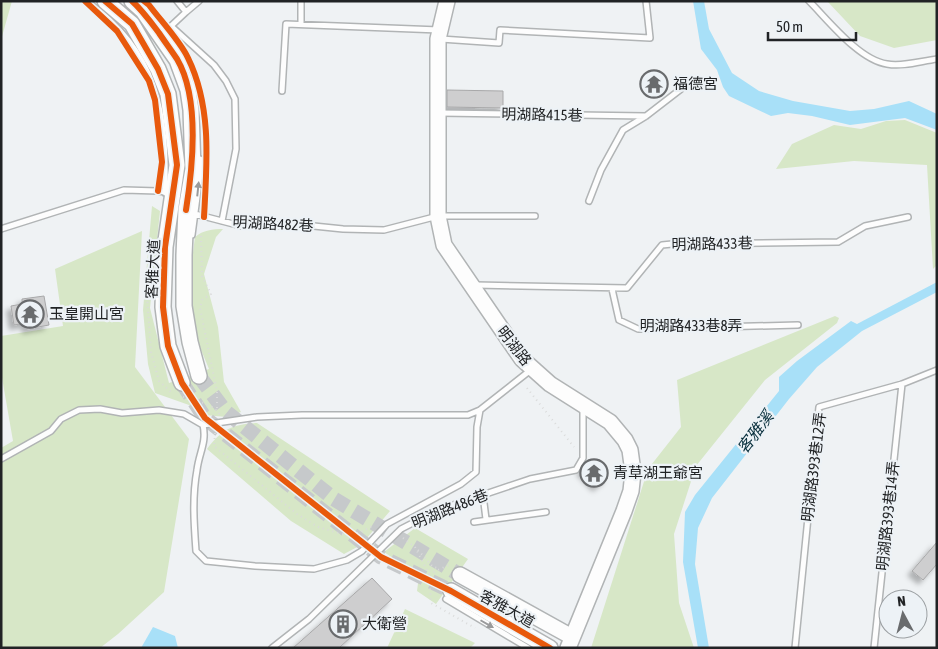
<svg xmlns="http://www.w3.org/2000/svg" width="938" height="649" font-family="'Asap Condensed','Noto Sans TC',sans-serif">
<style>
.green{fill:#d7e7c7}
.water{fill:#a8e0f8}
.building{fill:#cececf;stroke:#a8a8a9;filter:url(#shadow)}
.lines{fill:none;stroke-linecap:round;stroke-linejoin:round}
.secondary-tunnel{stroke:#c6c9cb;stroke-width:15;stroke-dasharray:15 8;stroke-linecap:butt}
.lane-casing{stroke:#b1b4b5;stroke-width:8}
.secondary-casing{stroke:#b1b4b5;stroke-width:18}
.path{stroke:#dadbdb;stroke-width:2;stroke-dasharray:1 4;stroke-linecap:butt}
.lane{stroke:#fdfdfd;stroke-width:5}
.secondary{stroke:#fdfdfd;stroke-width:15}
.cycleway-casing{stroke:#edf2f6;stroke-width:9}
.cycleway{stroke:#e8590c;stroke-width:6}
.oneway{fill:#9a9b9c}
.labels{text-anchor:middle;stroke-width:4.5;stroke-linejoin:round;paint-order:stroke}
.poi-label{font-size:15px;fill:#212325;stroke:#edf2f6;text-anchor:start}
.street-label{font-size:15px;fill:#212325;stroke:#edf2f6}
.water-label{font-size:16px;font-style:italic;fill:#072e3b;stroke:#edf2f6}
</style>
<defs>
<filter id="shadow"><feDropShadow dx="-4.5" dy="4.5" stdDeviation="2.5" flood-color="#0004"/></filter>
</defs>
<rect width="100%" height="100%" fill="#eff2f4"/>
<path class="green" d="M1,1H12L1,40Z
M827,1H937V40L894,48L860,36Z
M905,120L937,133V265L933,269L927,165L854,161L776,169L792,144L834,125L861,129L886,121Z
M152,206L160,211L150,308L169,383L209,369L192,328L190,276L195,237C203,230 213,229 223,229L216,237L204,274L218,327L224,382L241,412L227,417L204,415L189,405L155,393L148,364L143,310Z
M142,231L135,367L189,439L164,592L118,634L100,648H1V448L13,441L1,372V336L63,326L55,269Z
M835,316L839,318L837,323L765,380L696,466L674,534L679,603L694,648H591L648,469L681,427L677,380Z
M257,423L390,511L361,545L344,554L291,521L207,449C223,428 232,425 257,423Z
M415,528L468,559L436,604L417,591L419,576L384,552Z
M405,609L475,643L470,648H387Z"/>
<path class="water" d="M693,1H704L709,29L732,73L759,91L793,101L850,111L874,109L909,101L937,114V130L905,118L850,125L812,116L788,113L771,116L729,96L723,87L717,70L701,49Z
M937,282V292L862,331L817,367L789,399L712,498L698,528L695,564L709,648H698L683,562L685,512L695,495L779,391V377L797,361L851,321L857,324Z
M153,627L175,636L178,648H141Z"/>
<path class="building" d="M447,90L503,91V108L447,107Z
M44,296L49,325L27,329L26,323L14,325L11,306L22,304V299Z
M591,459L608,478L597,487L581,470Z
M937,542V564L923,580L912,571Z
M372,578L392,599L339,648H293Z"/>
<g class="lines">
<path class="secondary-tunnel" d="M199,376L225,411L334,499L460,575
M182,383L205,418L381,557L451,591"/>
<g class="lane-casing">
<path id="lane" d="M86,1C157,51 167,111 165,193
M177,1L186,12L171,26L214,65L226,81L235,99L236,149L222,221
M809,1C828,20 859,60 887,64C903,67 921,61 937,59
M186,12L199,1
M301,24V1
M441,39L499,43L500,30L650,38L646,1
M282,91L286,24L439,30
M440,113L646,116
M589,201L601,170L623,130L646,116L681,89
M189,211L195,214L241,226L304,225L343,229L384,230L438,216H535
M1,229L124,190L158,191L165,192L170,196
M192,235L201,167L200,159
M476,285L627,288L662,245L672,244L838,242L865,226L908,217
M612,289L619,320L638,329L798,325
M203,425L257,417L302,415H468L480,410
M1,459L51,431L61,419L79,410L100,409L122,413L159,410L184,414L203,425C207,442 199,453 197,470C192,497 194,524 196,551L206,561L255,566L314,569L347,560L362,551L387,524L461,484L476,472L477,427L480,410L532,369
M483,495L486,519
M474,522L546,512
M446,599L528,648
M272,648L309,619L401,529L438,510L530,479L576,470L583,458V408
M795,648L819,407L902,384L937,370
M874,648L902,384"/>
</g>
<g class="secondary-casing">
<path id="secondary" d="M105,1L132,24L158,69L168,94L177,165L165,247L163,307L168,346L182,383
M132,1L143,11L177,60L188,90L191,110L193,169L186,210L184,255V306L190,342L199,376
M447,1L438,39V216L444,245L522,359L550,384L610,422L625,440L630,450L633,472L631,491L624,511L568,648
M460,575L572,637
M451,591L550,648"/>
</g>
<path class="path" d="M201,236L202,276L211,294L202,300L200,308L217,392V409
M150,262L147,295L151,352L159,381L172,393
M527,388L574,447
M183,397C196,401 213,403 220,415
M215,433L214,446L297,514L318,527L342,534L359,533L372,526
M403,538L415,547L429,574L431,603L475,628
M418,550L433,567L438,568
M429,574L451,564"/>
<use href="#lane" class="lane"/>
<use href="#secondary" class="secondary"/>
<g class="cycleway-casing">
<path id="cycleway" d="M85,1L117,31L149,81L155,100L162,162L158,191
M105,1L132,24L158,69L168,94L177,165L165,247L163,307L168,346L182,383L205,418L381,557L451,591L550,648
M132,1C143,11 150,21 159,33C165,42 171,50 177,59C200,98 193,166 186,210
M144,1L149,5C161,21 180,41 188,58C212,107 207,163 204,217"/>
</g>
<use href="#cycleway" class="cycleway"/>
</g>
<defs><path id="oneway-solid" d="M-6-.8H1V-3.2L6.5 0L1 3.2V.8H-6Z" transform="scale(1.25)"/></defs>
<g class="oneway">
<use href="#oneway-solid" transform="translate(198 189) rotate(-84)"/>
<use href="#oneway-solid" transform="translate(487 624) rotate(30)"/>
</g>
<defs>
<g id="temple-ring" transform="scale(1.4375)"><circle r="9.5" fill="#edf2f6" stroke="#696b6d" stroke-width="1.5"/><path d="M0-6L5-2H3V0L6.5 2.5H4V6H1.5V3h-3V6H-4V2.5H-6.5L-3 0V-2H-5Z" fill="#696b6d"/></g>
<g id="building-ring" transform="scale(1.4375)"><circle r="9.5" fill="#edf2f6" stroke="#696b6d" stroke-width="1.5"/><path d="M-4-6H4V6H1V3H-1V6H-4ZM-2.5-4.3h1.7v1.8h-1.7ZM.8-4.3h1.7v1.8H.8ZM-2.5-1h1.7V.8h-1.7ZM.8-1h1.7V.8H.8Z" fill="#696b6d"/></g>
</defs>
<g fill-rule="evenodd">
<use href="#temple-ring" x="654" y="84"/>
<use href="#temple-ring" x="30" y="314"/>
<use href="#temple-ring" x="594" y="473"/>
<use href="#building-ring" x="343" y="624"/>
</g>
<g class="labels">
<g class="poi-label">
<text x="673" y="89">福德宮</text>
<text x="49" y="319">玉皇開山宮</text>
<text x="613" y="478">青草湖王爺宮</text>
<text x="362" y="629">大衛營</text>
</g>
<g class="street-label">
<text transform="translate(542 115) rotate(1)" y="5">明湖路415巷</text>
<text transform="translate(273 224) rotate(3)" y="5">明湖路482巷</text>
<text transform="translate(712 244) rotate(-1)" y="5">明湖路433巷</text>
<text transform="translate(153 269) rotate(-87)" y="5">客雅大道</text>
<text x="691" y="331">明湖路433巷8弄</text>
<text transform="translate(514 346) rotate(52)" y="5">明湖路</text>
<text transform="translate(814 467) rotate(-83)" y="5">明湖路393巷12弄</text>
<text transform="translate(450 509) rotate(-22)" y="5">明湖路486巷</text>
<text transform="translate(888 516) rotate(-84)" y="5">明湖路393巷14弄</text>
<text transform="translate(507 609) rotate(29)" y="5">客雅大道</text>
</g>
<g class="water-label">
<text transform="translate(755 432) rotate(-53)" y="6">客雅溪</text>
</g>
</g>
<rect width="938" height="649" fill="none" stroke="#212325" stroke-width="5"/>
<g transform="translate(903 614) rotate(353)"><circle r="24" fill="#edf2f6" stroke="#9b9fa2"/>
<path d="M0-4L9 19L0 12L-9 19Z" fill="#696b6d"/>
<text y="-8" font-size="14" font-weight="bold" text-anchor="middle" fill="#212325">N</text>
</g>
<path d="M768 32v8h88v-8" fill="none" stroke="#212325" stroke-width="2.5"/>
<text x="776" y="32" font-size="15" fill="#212325" stroke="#edf2f6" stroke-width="4" paint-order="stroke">50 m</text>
</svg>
